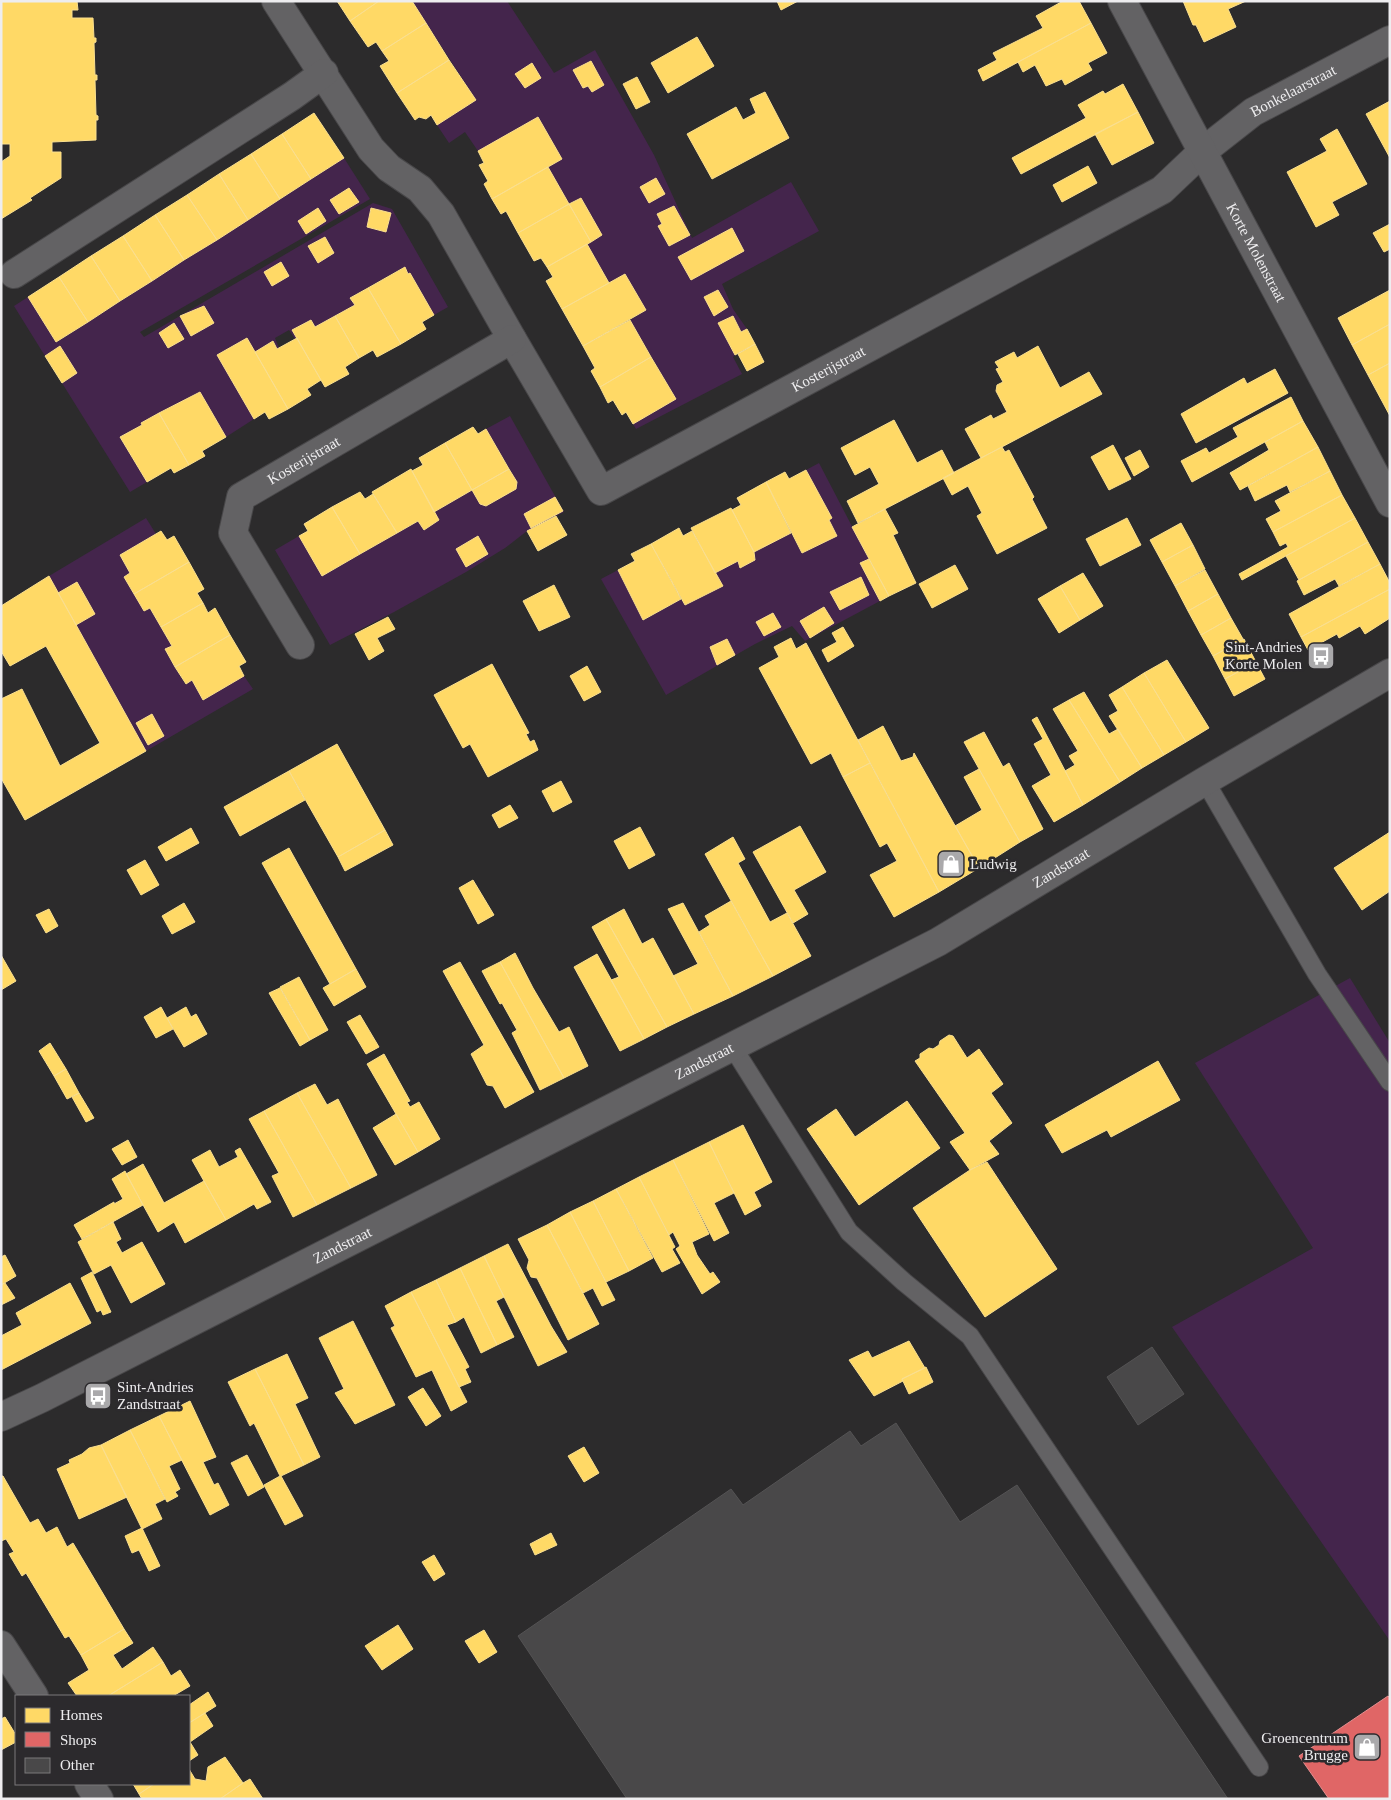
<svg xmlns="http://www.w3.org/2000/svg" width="1391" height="1800" font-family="Georgia,serif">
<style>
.green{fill:#44254c}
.homes{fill:#ffd966;stroke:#fadf8f}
.shops{fill:#e06666;stroke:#e48e8f}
.building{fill:#494849;stroke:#545354}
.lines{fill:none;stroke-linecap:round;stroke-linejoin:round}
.lane-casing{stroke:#484749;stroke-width:20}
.street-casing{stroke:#484749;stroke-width:30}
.lane{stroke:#636264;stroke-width:18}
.street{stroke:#636264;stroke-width:28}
.labels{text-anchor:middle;stroke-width:5;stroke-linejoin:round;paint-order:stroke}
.street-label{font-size:15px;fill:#eeedef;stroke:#2c2a2d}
.poi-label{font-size:15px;fill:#eeedef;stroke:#2c2a2d;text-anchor:end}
</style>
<rect width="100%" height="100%" fill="#2c2b2c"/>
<path class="green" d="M412,1H507L554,73L595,50L654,155L692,238L791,182L819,231L722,284L733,309L747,329L741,332L733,316L718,323L735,355L733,357L742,374L636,429L633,424L676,399L630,320L646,310L625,274L609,283L587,244L602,235L581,198L569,204L548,167L562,159L538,118L478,151L465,132L449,143L437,125L476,100Z
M344,158L370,199L140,332L144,337L373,203L392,209L448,307L434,315L410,273L408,274L404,267L351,297L355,305L315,327L311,320L292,330L297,338L295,339L289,330L275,338L279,348L277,349L273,341L255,352L247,339L218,355L254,419L226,437L200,392L141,423L142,425L120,437L147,482L130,492L62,383L77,373L60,346L45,356L14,306L28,297L57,342Z
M510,416L564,512L527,531L505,548L466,572L394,612L330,645L275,550L299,536L322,576L418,521L424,530L439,520L434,512L472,490L480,504L486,506L516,489L517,482L486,429Z
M819,463L869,559L860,563L880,601L805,641L792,626L755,644L666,695L601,579L618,570L644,620L681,599L685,605L722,586L715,573L738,561L740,568L755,560L754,552L791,533L802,553L836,536L829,520L832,518L806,470Z
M146,518L156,534L120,555L130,573L124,577L144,611L150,608L172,646L165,650L185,684L192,680L203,700L244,676L253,689L146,751L76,625L95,614L77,582L58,593L49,576Z
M1350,978L1390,1043V1641L1172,1327L1313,1248L1195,1063Z"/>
<path class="homes" d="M77,1L78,10H72V18H93L94,38H96V42L94,43L95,75H97V80H95L96,115L98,116V120H96V140L52,142V152H61V178L30,198L32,200L1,219V162L10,156V144H1V2Z
M337,1H379L350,21Z
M379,1H412L426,23L382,51L376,42L368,47L350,21Z
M777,1H798L781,10Z
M1063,1H1079L1091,23L983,81L978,70L997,60L993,53L1043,28L1036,16Z
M1183,1H1246L1228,9L1236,27L1204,42L1196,25H1193Z
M426,23L449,60L397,93L380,66L389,61L382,51Z
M1091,23L1107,53L1088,63L1092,70L1065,85L1062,79L1046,86L1035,65L1023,72L1018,62Z
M697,37L714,66L668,93L651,63Z
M449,60L476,100L437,125L431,115L426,119L419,117L415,120L397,93Z
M591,61L604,85L592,92L588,86L583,88L573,70Z
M532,63L541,78L525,88L515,74Z
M637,77L650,102L636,109L623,84Z
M1123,84L1138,112L1021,174L1012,158L1086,118L1078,105L1103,91L1105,94Z
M765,92L789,138L712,179L687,134L736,107L743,120L756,113L750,99Z
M1390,101V158L1366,114Z
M1138,112L1154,143L1112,165L1095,134Z
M314,113L344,158L311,179L282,134Z
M538,117L562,159L492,199L484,184L488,181L479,165L484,163L478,151Z
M1337,129L1367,184L1332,202L1339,215L1316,227L1287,172L1327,151L1320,139Z
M282,134L311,179L280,199L251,154Z
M251,154L280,199L248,220L219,174Z
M1088,166L1097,183L1062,202L1053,185Z
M548,167L569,204L518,233L506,211L501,214L492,199Z
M219,174L248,220L217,240L187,195Z
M656,178L665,194L649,203L640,187Z
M349,188L359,202L339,214L330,200Z
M187,195L217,240L184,260L155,215Z
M581,198L602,235L591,242L569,204Z
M569,204L591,242L547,267L541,258L534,261L518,233Z
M674,206L690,235L669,246L658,226L662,224L657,214Z
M318,208L326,221L306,234L298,221Z
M371,208L391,213L386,232L367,227Z
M155,215L184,260L152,281L123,236Z
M1390,224V249L1384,252L1373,233Z
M732,228L744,251L691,280L678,257Z
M123,236L152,281L120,301L91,256Z
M325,237L334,253L318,263L308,246Z
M587,244L609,283L562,309L546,281L553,277L547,267Z
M91,256L120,301L88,322L59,277Z
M281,262L289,276L272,286L264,272Z
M405,267L408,274L410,273L434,315L422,322L426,329L401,344L368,288Z
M625,274L646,310L583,346L562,309Z
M59,277L88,322L56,342L28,297Z
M368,288L401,344L377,357L373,350L359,358L335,316L355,305L350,298Z
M718,290L728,307L714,316L704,297Z
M1390,290V324L1352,345L1338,318Z
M204,306L214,323L191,336L180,316Z
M335,316L359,358L345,367L349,374L325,387L292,330L311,320L315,327Z
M733,316L741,332L747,329L755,344L735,355L718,323Z
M630,320L651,357L600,387L591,371L595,368L583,346Z
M174,323L184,339L168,348L159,333Z
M1390,324V363L1368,375L1352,345Z
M247,338L288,409L269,419L265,412L254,419L217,355Z
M297,338L321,380L307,389L311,395L288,409L255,352L273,341L277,349Z
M755,344L764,362L747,371L738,354Z
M60,346L77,373L62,383L45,356Z
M1038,346L1060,388L1089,372L1102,394L981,458L965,429L991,415L993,419L1007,412L996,391L997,385L1003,382L996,369L999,368L995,362L1014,352L1017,358Z
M651,357L676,399L633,424L626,412L622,415L613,400L608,403L600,387Z
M1390,363V416L1368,375Z
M1275,369L1288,393L1196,443L1181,414L1244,378L1247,384Z
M200,392L226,437L202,451L205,456L189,465L159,413Z
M1291,397L1303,421L1192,482L1181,461L1206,448L1209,453L1238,437L1233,428Z
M159,413L189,465L174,473L171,468L147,482L120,437L142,425L141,423Z
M894,420L917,463L942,450L954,473L858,523L847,501L879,484L870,467L855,475L841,448Z
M1303,421L1318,447L1240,490L1230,473L1269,450L1265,442Z
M473,427L478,434L486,429L509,469L472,490L445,443Z
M445,443L472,490L434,512L412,471L423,465L419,458Z
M1113,445L1131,479L1109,490L1091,457Z
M1002,447L1005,452L1009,450L1034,497L1032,499L1047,528L997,554L977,516L982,513L968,486L952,495L943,478Z
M1318,447L1330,471L1290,492L1287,485L1255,501L1248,486Z
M1140,450L1149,467L1134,476L1125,458Z
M411,469L439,520L424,530L418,521L397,533L372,492Z
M509,469L517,482L516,489L486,506L480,504L472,490Z
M806,470L832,518L829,520L837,536L802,553L766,482L785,472L789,479Z
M1330,471L1342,495L1273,532L1266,519L1281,511L1275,501Z
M766,482L791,533L754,552L732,510L741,505L737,498Z
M360,492L365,499L373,494L397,533L360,554L332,507Z
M1342,495L1355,518L1242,580L1239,574L1288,547L1286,543L1280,546L1273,532Z
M555,497L563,511L531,528L524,514Z
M332,507L360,554L322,576L299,536L308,531L304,524Z
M731,508L754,552L755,560L740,568L738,561L715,573L691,528Z
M885,509L898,533L893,535L916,583L889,596L852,527Z
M556,516L567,535L538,551L527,531Z
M1127,518L1141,545L1100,566L1086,539Z
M1355,518L1368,542L1299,580L1286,556Z
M1181,523L1193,545L1162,562L1150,540Z
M679,528L683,536L692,531L723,586L685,605L651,544Z
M161,531L167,540L174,536L189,562L134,594L124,577L130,573L120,555Z
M478,536L488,554L466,567L456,549Z
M1368,542L1380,564L1339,586L1335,579L1304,595L1297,581Z
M651,544L681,599L643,620L618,570L635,561L631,554Z
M1193,545L1205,569L1175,586L1162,562Z
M869,559L889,596L880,601L860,563Z
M189,562L204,589L197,593L203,603L161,627L150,608L144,611L134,594Z
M1380,564L1390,583V589L1301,637L1289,614Z
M955,565L968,589L932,608L919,584Z
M1205,570L1218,594L1188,611L1175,586Z
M1083,573L1103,606L1080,620L1060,586Z
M49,576L146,751L25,820L1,778V699L22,689L60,766L100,743L46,646L10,666L1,651V606Z
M861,577L869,595L840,610L830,592Z
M77,582L95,614L76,625L58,593Z
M554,585L570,617L539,631L523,601Z
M1060,586L1080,620L1059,633L1038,599Z
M1390,589V618L1365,634L1360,626L1339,638L1337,634L1308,650L1301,637Z
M1218,594L1231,618L1201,635L1188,611Z
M203,603L208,613L215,608L230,635L175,667L165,649L172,646L161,627Z
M824,607L834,623L810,638L800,621Z
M773,613L781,627L764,636L756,622Z
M388,617L395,629L377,638L384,651L369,660L355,634Z
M1231,618L1243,639L1213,656L1201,635Z
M843,627L854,646L828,662L822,650L837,642L832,633Z
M230,635L246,662L239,666L244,676L203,700L192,680L186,684L175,667Z
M791,638L796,649L806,643L870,763L843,777L831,753L811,764L759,668L779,657L774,647Z
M727,639L735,655L717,665L710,647Z
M1244,639L1256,662L1225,679L1213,656Z
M1167,660L1209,728L1186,742L1144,673Z
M1256,662L1265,679L1234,696L1225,679Z
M492,664L529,733L526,734L530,742L534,740L538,750L488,777L470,744L463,748L434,695Z
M587,666L601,692L584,701L570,676Z
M1144,673L1186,742L1164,755L1122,687Z
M1122,687L1164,755L1142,768L1109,716L1118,711L1109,695Z
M1084,692L1109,734L1118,729L1142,768L1120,782L1069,700Z
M1069,700L1120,782L1083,805L1065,771L1075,765L1069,756L1078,751L1053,709Z
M152,714L164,736L148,745L136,723Z
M1037,717L1083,805L1054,822L1032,786L1051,775L1034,744L1043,739L1032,720Z
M883,726L901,761L913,757L914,753L979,868L939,892L858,740Z
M984,732L1003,767L1009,763L1043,829L1020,842L964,742Z
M337,744L385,830L338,857L289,771Z
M870,763L939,892L894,917L870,875L897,861L887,843L880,847L843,777Z
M979,769L1020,842L979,868L955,826L982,810L964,777Z
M289,771L305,800L240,836L224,807Z
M561,781L572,802L553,812L542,791Z
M510,805L518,818L499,828L492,815Z
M800,826L826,872L794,890L808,914L793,923L753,852Z
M640,827L655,855L629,869L614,841Z
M191,828L199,843L166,861L158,847Z
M385,830L393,845L345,871L338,857Z
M1390,832V891L1362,910L1334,868Z
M733,837L745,859L738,863L770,922L787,913L811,956L773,976L705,854Z
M289,848L356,969L330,984L262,863Z
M145,860L159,885L141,895L127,870Z
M473,880L494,915L478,924L459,888Z
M731,901L773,976L733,996L699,932L710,925L705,916Z
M184,903L195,922L172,934L162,916Z
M683,903L733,996L694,1014L673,976L698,964L668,909Z
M49,909L58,926L46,933L36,915Z
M624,909L642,944L653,938L694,1014L667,1027L606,919Z
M606,919L667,1027L644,1039L611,980L619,977L592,927Z
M515,953L533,988L559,1032L569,1027L588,1066L564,1078L500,962Z
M597,954L644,1039L620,1051L574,967Z
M1,955L16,981L1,990Z
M460,962L534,1092L505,1108L493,1086L487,1085L471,1054L484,1045L443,971Z
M500,962L564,1078L540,1090L512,1033L517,1030L502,1003L500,1004L482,971Z
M356,969L366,987L334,1006L323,988Z
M299,977L328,1030L310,1040L280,987Z
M280,988L310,1040L300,1046L269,993Z
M161,1007L173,1029L156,1038L144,1017Z
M186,1007L191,1017L196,1014L207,1034L184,1047L167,1018Z
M360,1015L379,1047L366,1054L347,1022Z
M949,1035L953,1036L967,1058L979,1049L1003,1084L991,1093L1012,1123L989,1141L999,1154L970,1170L950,1142L965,1133L915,1061L920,1058V1054L929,1048L933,1049L939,1045L940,1041Z
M50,1043L66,1069L54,1076L39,1051Z
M384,1054L410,1101L407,1102L410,1107L419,1102L440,1139L418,1152L367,1064Z
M1158,1061L1180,1100L1111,1137L1107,1130L1062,1153L1045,1125Z
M66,1069L79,1093L67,1099L54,1076Z
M315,1084L327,1105L338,1099L377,1175L351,1188L297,1093Z
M79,1093L94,1118L86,1122L72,1097Z
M297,1093L351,1188L317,1205L264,1111Z
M907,1101L940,1148L859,1205L807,1129L836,1109L855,1137Z
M264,1111L317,1205L293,1217L272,1176L279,1173L249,1119Z
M396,1114L418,1152L395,1165L373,1128Z
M743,1125L772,1182L754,1192L761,1206L745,1215L709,1142Z
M128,1140L137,1157L122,1165L112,1149Z
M709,1142L734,1193L714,1203L729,1233L714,1241L673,1160Z
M240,1148L271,1202L257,1209L254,1204L226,1220L192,1160L210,1150L219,1167L238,1157L235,1151Z
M673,1160L709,1234L692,1242L697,1255L710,1274L713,1272L720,1282L702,1294L676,1249L680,1246L673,1232L669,1235L639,1177Z
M987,1162L1057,1269L985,1317L913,1208L970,1170Z
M143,1164L164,1203L204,1181L226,1220L185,1243L174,1222L158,1232L126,1174Z
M125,1171L143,1205L82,1239L74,1225L114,1202V1204L123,1199L112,1179Z
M639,1177L675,1247L672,1249L680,1263L662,1272L616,1189Z
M616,1189L653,1258L629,1271L593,1201Z
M593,1201L629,1271L606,1282L570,1212Z
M570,1212L615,1300L602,1306L593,1288L583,1293L547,1225Z
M113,1222L121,1239L116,1242L122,1253L142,1242L165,1284L131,1303L111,1265L94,1274L78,1242Z
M547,1225L599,1324L568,1340L537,1278L531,1277L527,1268L529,1260L518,1239Z
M508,1244L551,1326L567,1352L538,1366L484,1256Z
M5,1255L16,1276L1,1285V1257Z
M484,1256L504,1297L496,1301L514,1337L497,1345L460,1268Z
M460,1268L497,1345L481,1353L464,1317L456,1322L436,1280Z
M92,1272L111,1312L103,1315L101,1310L97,1312L81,1278Z
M436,1280L456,1322L447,1325L469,1367L465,1369L471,1382L459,1387L411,1292Z
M5,1283L15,1298L1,1305V1285Z
M70,1283L91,1323L1,1370V1336L22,1325L16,1313Z
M411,1292L467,1402L451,1411L432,1370L416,1377L391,1328L395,1326L385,1306Z
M353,1321L395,1405L355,1424L335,1393L344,1389L319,1338Z
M909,1341L925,1368L902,1379L903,1381L874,1396L849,1360L868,1351L872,1358Z
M287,1354L308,1398L295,1404L320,1457L304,1465L255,1369Z
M926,1367L933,1382L909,1394L902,1379Z
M255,1369L304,1465L281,1476L303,1516L285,1525L264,1485L280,1476L254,1423L250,1426L228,1382Z
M423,1388L441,1416L426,1426L408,1397Z
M190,1401L216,1457L203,1462L214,1485L218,1483L229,1505L210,1515L159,1416Z
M159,1416L182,1460L169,1466L180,1489L175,1492L178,1496L167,1502L130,1430Z
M130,1430L165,1499L155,1504L162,1519L142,1529L101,1445Z
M101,1445L127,1497L79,1519L57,1469L70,1463L69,1460L82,1454L89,1448Z
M584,1447L599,1473L584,1482L568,1456Z
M247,1455L264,1487L248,1496L231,1463Z
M1,1476H3L30,1523L38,1519L46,1533L57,1527L67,1547L73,1543L124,1629L81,1655L69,1636L65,1638L26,1573L22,1576L9,1554L14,1552L6,1539L1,1541Z
M142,1528L160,1566L149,1571L139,1550L132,1553L125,1536Z
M551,1533L557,1545L535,1555L530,1544Z
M434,1555L445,1574L434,1581L422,1562Z
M398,1625L413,1649L382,1670L365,1646Z
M124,1629L133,1643L113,1655L122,1669L153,1647L163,1662L108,1696H77L68,1683L89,1670L81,1655Z
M484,1630L497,1652L479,1663L465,1641Z
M163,1662L171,1676L180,1670L190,1686L173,1696H108Z
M208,1692L216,1706L189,1723V1705Z
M205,1713L213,1726L190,1742L198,1755L189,1761V1723Z
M5,1717L16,1735V1742L1,1750V1719Z
M225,1757L243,1783L220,1799H142L139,1794L154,1784H189V1769L195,1779L206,1781L208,1767Z
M250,1779L263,1799H220L243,1783Z
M133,1784H154L139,1794Z"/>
<path class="shops" d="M1388,1696L1390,1698V1799H1329L1299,1756Z"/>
<path class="building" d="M1152,1347L1184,1394L1138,1425L1107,1377Z
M896,1423L960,1522L1017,1485L1228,1799H627L518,1636L731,1489L743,1505L850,1431L861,1446Z"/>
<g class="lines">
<g class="lane-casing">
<path id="lane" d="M1205,781L1317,974L1390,1082
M732,1046L849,1232L904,1282L970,1336L1259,1767"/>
</g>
<g class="street-casing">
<g id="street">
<path id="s1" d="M276,1L371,149L389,168L420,189L441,214L512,339L601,491L1162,190L1202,152L1253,112L1390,40"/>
<path id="s2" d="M1122,1L1390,503"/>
<path d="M14,274L292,96L324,73"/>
<path id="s3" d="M300,645L233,533L241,497L512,339"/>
<path id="s4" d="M1,1417L42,1398L938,942L1205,781L1390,673"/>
<path d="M1,1645L34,1696"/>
<path d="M89,1784L99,1799"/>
</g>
</g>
<use href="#lane" class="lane"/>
<use href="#street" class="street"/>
</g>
<defs>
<g id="bus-square" transform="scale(1.4375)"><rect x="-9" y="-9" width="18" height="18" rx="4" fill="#aaa9ab" stroke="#2c2a2d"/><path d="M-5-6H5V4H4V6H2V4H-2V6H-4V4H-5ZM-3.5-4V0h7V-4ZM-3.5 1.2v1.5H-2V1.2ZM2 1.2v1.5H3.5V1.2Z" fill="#fff"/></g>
<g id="shop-square" transform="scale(1.4375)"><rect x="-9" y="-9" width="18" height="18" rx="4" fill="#aaa9ab" stroke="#2c2a2d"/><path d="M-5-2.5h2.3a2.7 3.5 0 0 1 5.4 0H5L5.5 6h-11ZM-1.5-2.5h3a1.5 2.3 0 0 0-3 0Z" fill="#fff"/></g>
</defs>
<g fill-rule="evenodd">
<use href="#bus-square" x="1321" y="656"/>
<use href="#shop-square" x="951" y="864"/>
<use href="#bus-square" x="98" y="1396"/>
<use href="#shop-square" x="1367" y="1747"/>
</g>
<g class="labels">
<g class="street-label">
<text dy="5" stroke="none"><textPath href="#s1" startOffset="1394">Bonkelaarstraat</textPath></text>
<text dy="5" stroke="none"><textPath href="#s2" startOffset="285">Korte Molenstraat</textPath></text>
<text dy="5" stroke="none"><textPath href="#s1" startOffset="850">Kosterijstraat</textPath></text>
<text dy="5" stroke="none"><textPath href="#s3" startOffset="240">Kosterijstraat</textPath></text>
<text dy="5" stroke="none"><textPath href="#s4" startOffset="1194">Zandstraat</textPath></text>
<text dy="5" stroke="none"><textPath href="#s4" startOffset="788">Zandstraat</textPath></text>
<text dy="5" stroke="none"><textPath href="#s4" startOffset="382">Zandstraat</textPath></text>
</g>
<g class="poi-label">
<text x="1302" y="652">Sint-Andries<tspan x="1302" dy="17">Korte Molen</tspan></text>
<text x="970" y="869" text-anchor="start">Ludwig</text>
<text x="117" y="1392" text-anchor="start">Sint-Andries<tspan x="117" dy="17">Zandstraat</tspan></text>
<text x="1348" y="1743">Groencentrum<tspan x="1348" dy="17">Brugge</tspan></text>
</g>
</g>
<rect width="1391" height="1800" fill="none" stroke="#eeedef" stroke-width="5"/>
<rect x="15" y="1695" width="175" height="90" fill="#2c2a2d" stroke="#7a787b"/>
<rect x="25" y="1708" width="25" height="15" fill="#ffd966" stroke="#7a787b"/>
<text x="60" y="1720" font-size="15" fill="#eeedef">Homes</text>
<rect x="25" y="1732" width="25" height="15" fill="#e06666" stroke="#7a787b"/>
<text x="60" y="1745" font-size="15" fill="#eeedef">Shops</text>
<rect x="25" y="1758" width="25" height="15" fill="#494849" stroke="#7a787b"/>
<text x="60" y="1770" font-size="15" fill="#eeedef">Other</text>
</svg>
